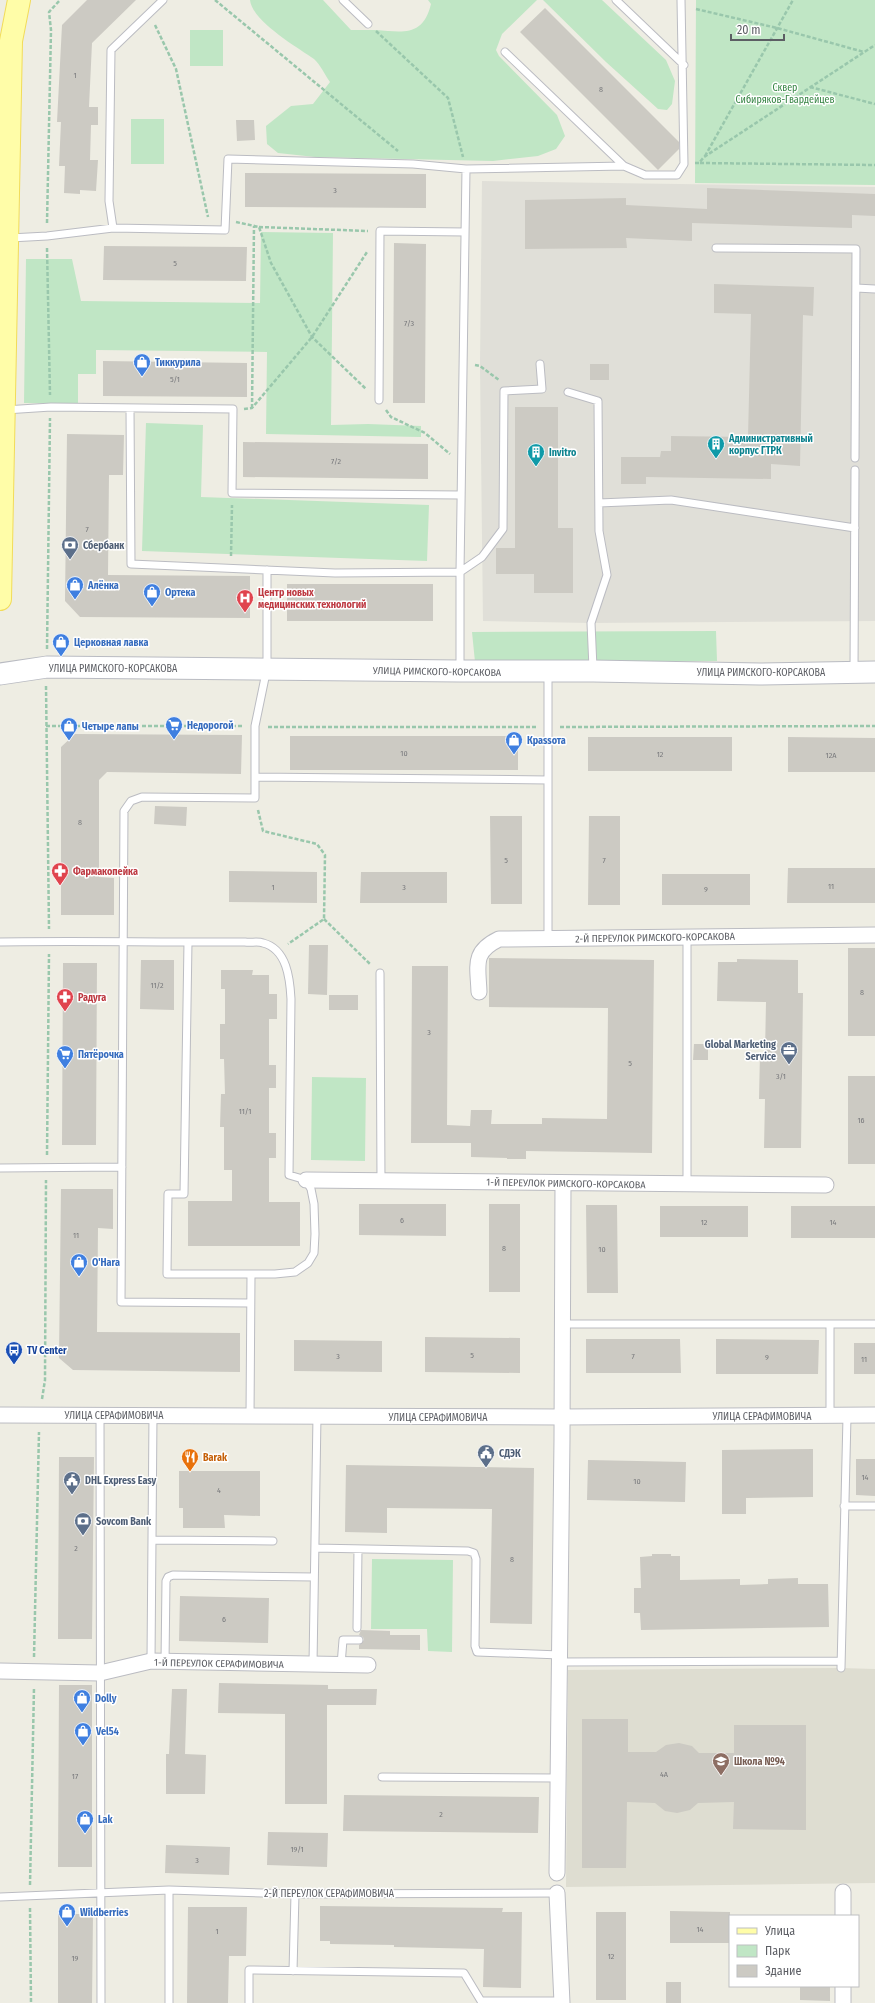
<svg xmlns="http://www.w3.org/2000/svg" width="875" height="2003" font-family="'Fira Sans Condensed',sans-serif">
<style>
.industrial{fill:#e0dfd8}
.education{fill:#deddd1}
.green{fill:#c0e6c5}
.building{fill:#cccac3}
.lines{fill:none;stroke-linecap:round;stroke-linejoin:round}
.lane-casing{stroke:#bbbcc2;stroke-width:9}
.street-casing{stroke:#bbbcc2;stroke-width:17}
.secondary-casing{stroke:#b9bbc2;stroke-width:23}
.primary-casing{stroke:#f2dc59;stroke-width:24}
.path{stroke:#99c7ac;stroke-width:2.5;stroke-dasharray:4 2;stroke-linecap:butt}
.lane{stroke:#fff;stroke-width:7}
.street{stroke:#fff;stroke-width:15}
.secondary{stroke:#fff;stroke-width:21}
.primary{stroke:#fffda8;stroke-width:22}
.labels{text-anchor:middle;stroke-width:3;stroke-linejoin:round;paint-order:stroke}
.number-label{font-size:8px;fill:#78797c}
.park-label{font-size:10px;fill:#348342;stroke:#fff}
.shop-label{font-size:10px;font-weight:bold;fill:#366cbe;stroke:#fff;text-anchor:start}
.culture-label{font-size:10px;font-weight:bold;fill:#0d838f;stroke:#fff;text-anchor:start}
.service-label{font-size:10px;font-weight:bold;fill:#4e5e75;stroke:#fff;text-anchor:start}
.health-label{font-size:10px;font-weight:bold;fill:#be3a42;stroke:#fff;text-anchor:start}
.street-label{font-size:10px;fill:#5c5e64;stroke:#fff}
.transit-label{font-size:10px;font-weight:bold;fill:#164399;stroke:#fff;text-anchor:start}
.food-label{font-size:10px;font-weight:bold;fill:#c56008;stroke:#fff;text-anchor:start}
.education-label{font-size:10px;font-weight:bold;fill:#785e54;stroke:#fff;text-anchor:start}
</style>
<rect width="100%" height="100%" fill="#eeede3"/>
<path class="industrial" d="M482,181L875,187V621L591,623L483,621L480,366Z"/>
<path class="education" d="M841,1668L875,1669V1883L566,1887L568,1670Z"/>
<path class="green" d="M250,0H323L351,30C359,30 367,30 376,30C403,32 423,37 431,4L428,0H537L502,34L496,50L499,56L557,115L565,136L556,149L538,156L493,161L315,157L278,153L267,144L266,126L291,106L313,104L330,82C325,75 320,64 314,59C297,47 252,21 250,0Z
M543,0H602L666,60L675,81L672,104L667,110L658,109L606,62Z
M696,0H875V185L695,183Z
M190,30H223V66H190Z
M131,119H164V164H131Z
M261,232L333,233L331,425L368,424L421,426V437L266,434L267,352L96,350V374H78V404L24,403L26,259H72L81,301L260,303Z
M146,423L203,425L201,497L429,505L427,561L142,551Z
M716,631L717,661L475,662L472,632Z
M312,1077L366,1078L365,1161L311,1160Z
M372,1559L453,1560L452,1652L428,1651L427,1629H371Z"/>
<path class="building" d="M87,0H136L92,43L89,107H98V125H91L90,160H98L96,191L80,190V194L64,193L65,166H59L61,122H57L62,25Z
M545,8L679,142V149L658,170L520,32Z
M236,120H254L255,140L237,141Z
M245,173L426,174V208L245,207Z
M707,188L875,194V216L852,215V228L692,223V241L626,238L627,248L525,249V200L626,198V205L707,209Z
M394,243L426,244L425,403H393Z
M104,246L247,247L246,281L103,280Z
M714,284L814,287L813,316L803,315L800,466L771,464V479L646,477V484H621V457H660L661,451H671V436L748,437L751,314L714,313Z
M103,361L247,363V397L103,396Z
M590,364H609V380H590Z
M515,407H558V528H573V593H534V574H496V548H515Z
M67,434L124,435L123,475H109L108,575L250,576V618L80,617L65,601Z
M243,442L428,444V479L243,477Z
M287,584H433V621H287Z
M75,734L242,735L241,774L107,772L99,780V877L114,878V915H61V747Z
M290,736H518V770H290Z
M588,737H732V771H588Z
M788,737L875,738V772H788Z
M155,806L187,807L186,826L154,824Z
M490,816H522V904H491Z
M589,816H620V905H588Z
M788,868H875V903H787Z
M229,871L317,872V903L229,902Z
M361,872H447V903H360Z
M662,874H750V905H662Z
M309,945H328L327,995L308,994Z
M848,948H875V1036H848Z
M489,958L654,960L652,1153L526,1151V1159H507V1158L471,1157V1143H411L412,966H448L447,1125L470,1126L471,1110H492L491,1124H542V1118L607,1119L608,1008L489,1007Z
M737,959L798,960V993H803L801,1148H764L765,1099H759L760,1053H765L766,1002L717,1001L718,962H737Z
M141,960H174V1010L140,1009Z
M63,963H97L96,1145H62Z
M221,970H253L252,975H269V994H277V1019H269V1065H276V1088H269V1133H276V1158H269V1202H300V1246H188V1201H232V1170H224V1127H220L221,1094H225L224,1059H220V1024H225V989H221Z
M329,995H358V1010H329Z
M694,1044H708V1060H693Z
M848,1076H875V1164H848Z
M61,1189H113V1229L98,1228L97,1332L240,1333V1372L73,1370L59,1358Z
M359,1204H446V1236L359,1235Z
M489,1204H520V1292H489Z
M586,1205H617L618,1293H587Z
M660,1206H748V1237H660Z
M791,1206H875V1238H791Z
M425,1337L520,1338V1373L425,1372Z
M586,1339H680L681,1373H586Z
M716,1339L819,1340L818,1374H716Z
M294,1340L382,1341V1372L294,1371Z
M854,1343H875V1374H854Z
M813,1449V1497L746,1498V1514H722V1450Z
M59,1457H94L92,1639H58Z
M856,1459H875V1496L856,1495Z
M588,1460L686,1462L685,1502L587,1500Z
M346,1465L534,1468L532,1624L490,1623L492,1509L387,1508V1533L345,1532Z
M179,1471H260V1516L224,1515L225,1528H183V1508H179Z
M652,1554H671V1556H680V1580L740,1579V1585L768,1584V1579L798,1578V1584H828L829,1627L641,1630L640,1613H634V1588H641L640,1557L652,1556Z
M180,1596L269,1598L268,1643L179,1641Z
M361,1630L390,1631V1635H420V1650L359,1649V1645L364,1640L363,1637L359,1635Z
M219,1683L328,1685V1689H377L376,1705H327V1804H285V1714L218,1713Z
M59,1685H92V1867H58Z
M172,1689H187L185,1754L206,1755L205,1794H166V1754H169Z
M582,1719H628V1752H656L666,1745L679,1743L692,1746L699,1753H734V1725H806V1830L733,1829L734,1802L698,1803L690,1810L677,1813L665,1811L655,1803L627,1802L626,1868H582Z
M344,1795L539,1797L538,1833L343,1831Z
M268,1832L328,1833L327,1867L267,1865Z
M166,1845L230,1847L229,1875L165,1873Z
M320,1906L503,1908L502,1912H522L521,1988L483,1987L484,1949L394,1947V1945L330,1944V1941H320Z
M188,1907H247L246,1956H229L228,2003H187Z
M670,1911L730,1912V1943H670Z
M596,1912H626V2000H596Z
M58,1914H93L92,2003H58Z
M666,1982H681V2003H666Z
M800,1986H830V2001L800,2000Z"/>
<g class="lines">
<g class="lane-casing">
<path id="lane" d="M343,0L368,24
M616,0L684,65
M624,166L645,175H677L684,164L681,0
M466,169L460,572L482,557L503,529L504,391L542,389L540,364
M113,228L109,201L111,50L163,0
M10,238L47,236L113,228L225,230L228,159L413,164L466,169L624,166L505,52
M716,248L856,249L855,458
M856,288L875,289
M568,392L598,401L599,531L607,575L591,623L593,668
M379,400L380,231L465,232
M130,408L131,564L335,573L460,572V669
M5,410L51,407L233,409L232,493L461,495
M599,503L671,500L855,528
M854,671L855,470
M255,777L548,780
M548,939V674
M0,942C66,941 131,942 197,942C213,942 229,942 245,942C251,943 258,941 263,943C287,949 290,979 291,999L289,1175L306,1180L311,1189L314,1204L315,1234L314,1253L308,1263L295,1272L275,1274H167L168,1194H184L188,942
M380,973L381,1181
M0,1168L122,1167
M687,1184V937
M250,1303L121,1302L124,811L131,801L142,797L255,798V726L267,668V570
M563,1324H875
M100,1415L101,2003
M250,1416L251,1275
M830,1416V1324
M844,1506H875
M152,1540L273,1541
M315,1548L468,1551L474,1553L476,1559L475,1646L477,1652L560,1655
M357,1628L358,1549
M151,1661L153,1415
M165,1662L166,1581L168,1577L173,1575L314,1577
M560,1662L841,1661
M313,1664L317,1416
M341,1665L343,1640H359
M841,1668L847,1417
M382,1777L558,1778
M0,1897L169,1890L295,1894L557,1893
M293,1971L295,1894
M169,2003V1890
M249,2003V1970L464,1973L481,2001H562"/>
</g>
<g class="street-casing">
<path id="street" d="M479,992C478,965 472,952 499,939L875,935
M306,1180L826,1185
M0,1415L562,1417L875,1415
M0,1671L100,1673L151,1661L368,1665
M557,1873L562,1439L563,1183
M557,1893L562,2003
M843,1916V1892
M843,2003V1986"/>
</g>
<g class="secondary-casing">
<path id="secondary" d="M0,674L47,667L460,671H593L760,674L875,672"/>
</g>
<g class="primary-casing">
<path id="primary" d="M0,599L11,41L19,0"/>
</g>
<path class="path" d="M215,0L398,151
M696,9L777,28L864,52
M155,25L176,69L208,217
M376,31L448,98L463,157
M810,87L875,104
M705,156L793,0
M695,163H699L704,157L875,45
M700,163L875,165
M236,222L259,227L271,263L312,337L366,389
M47,223L51,30L49,12L60,0
M259,227L368,231
M47,248L50,395
M475,365L480,366L499,380
M252,408L254,226
M244,409L252,408L312,337L367,252
M386,410L391,417L425,433L450,454
M231,556L232,505
M47,649L50,418
M46,686L49,929
M46,726H243
M268,727H537
M560,727L875,726
M258,810L263,831L317,844L325,855L324,919L288,944
M324,919L371,965
M47,1155L49,954
M42,1399L45,1380L46,1180
M34,1657L39,1432
M30,1885L34,1688
M30,1908L31,2003"/>
<use href="#lane" class="lane"/>
<use href="#street" class="street"/>
<use href="#secondary" class="secondary"/>
<use href="#primary" class="primary"/>
</g>
<defs>
<g id="shop-pin" transform="scale(0.9)"><path d="M0 17L-7.5 6A9.5 9.5 0 1 1 7.5 6Z" fill="#3f7fe0" stroke="#fff"/><path d="M-5-2.5h2.3a2.7 3.5 0 0 1 5.4 0H5L5.5 6h-11ZM-1.5-2.5h3a1.5 2.3 0 0 0-3 0Z" fill="#fff"/></g>
<g id="building-pin" transform="scale(0.9)"><path d="M0 17L-7.5 6A9.5 9.5 0 1 1 7.5 6Z" fill="#0f9aa8" stroke="#fff"/><path d="M-4-6H4V6H1V3H-1V6H-4ZM-2.5-4.3h1.7v1.8h-1.7ZM.8-4.3h1.7v1.8H.8ZM-2.5-1h1.7V.8h-1.7ZM.8-1h1.7V.8H.8Z" fill="#fff"/></g>
<g id="bank-pin" transform="scale(0.9)"><path d="M0 17L-7.5 6A9.5 9.5 0 1 1 7.5 6Z" fill="#5c6f8a" stroke="#fff"/><path d="M-6-4H6V4H-6ZM0-2.3a2.3 2.3 0 1 0 0 4.6a2.3 2.3 0 1 0 0-4.6Z" fill="#fff"/></g>
<g id="hospital-pin" transform="scale(0.9)"><path d="M0 17L-7.5 6A9.5 9.5 0 1 1 7.5 6Z" fill="#e0444e" stroke="#fff"/><path d="M-5-5h3v3.5h4V-5h3V5h-3V1.5h-4V5h-3Z" fill="#fff"/></g>
<g id="supermarket-pin" transform="scale(0.9)"><path d="M0 17L-7.5 6A9.5 9.5 0 1 1 7.5 6Z" fill="#3f7fe0" stroke="#fff"/><path d="M-6-5.5h2.5l.6 2H6L4.5 2H-2.5L-4.4-4H-6ZM-1.5 3.2a1.3 1.3 0 1 0 .1 0ZM3 3.2a1.3 1.3 0 1 0 .1 0Z" fill="#fff"/></g>
<g id="pharmacy-pin" transform="scale(0.9)"><path d="M0 17L-7.5 6A9.5 9.5 0 1 1 7.5 6Z" fill="#e0444e" stroke="#fff"/><path d="M-2-6h4v4h4v4h-4v4h-4v-4h-4v-4h4Z" fill="#fff"/></g>
<g id="office-pin" transform="scale(0.9)"><path d="M0 17L-7.5 6A9.5 9.5 0 1 1 7.5 6Z" fill="#5c6f8a" stroke="#fff"/><path d="M-6-3h4V-5.5h4V-3h4V5H-6ZM-1-4.5V-3h2v-1.5ZM-6 0V1H6V0Z" fill="#fff"/></g>
<g id="bus-pin" transform="scale(0.9)"><path d="M0 17L-7.5 6A9.5 9.5 0 1 1 7.5 6Z" fill="#1a4fb4" stroke="#fff"/><path d="M-5-6H5V4H4V6H2V4H-2V6H-4V4H-5ZM-3.5-4V0h7V-4ZM-3.5 1.2v1.5H-2V1.2ZM2 1.2v1.5H3.5V1.2Z" fill="#fff"/></g>
<g id="civic-pin" transform="scale(0.9)"><path d="M0 17L-7.5 6A9.5 9.5 0 1 1 7.5 6Z" fill="#5c6f8a" stroke="#fff"/><path d="M-.6-6.5H3V-4.5H.6V-3L4-1V1h2V6H-6V1h2V-1L-.6-3ZM-1.2 2.5V6h2.4V2.5Z" fill="#fff"/></g>
<g id="restaurant-pin" transform="scale(0.9)"><path d="M0 17L-7.5 6A9.5 9.5 0 1 1 7.5 6Z" fill="#e8710a" stroke="#fff"/><path d="M-5-6h1v4h1v-4h1v4h1v-4h1v5L-1.5 .5V6h-2V.5L-5-1ZM5-6V6H3V1.5H1.5Q1.5-4 5-6Z" fill="#fff"/></g>
<g id="school-pin" transform="scale(0.9)"><path d="M0 17L-7.5 6A9.5 9.5 0 1 1 7.5 6Z" fill="#8d6e63" stroke="#fff"/><path d="M0-5L7-2L0 1L-7-2ZM-4 1L0 2.5L4 1V4Q0 6-4 4Z" fill="#fff"/></g>
</defs>
<g fill-rule="evenodd">
<use href="#shop-pin" x="142" y="362"/>
<use href="#building-pin" x="716" y="444"/>
<use href="#building-pin" x="536" y="452"/>
<use href="#bank-pin" x="70" y="545"/>
<use href="#shop-pin" x="75" y="585"/>
<use href="#shop-pin" x="152" y="592"/>
<use href="#hospital-pin" x="245" y="598"/>
<use href="#shop-pin" x="61" y="642"/>
<use href="#supermarket-pin" x="174" y="725"/>
<use href="#shop-pin" x="69" y="726"/>
<use href="#shop-pin" x="514" y="740"/>
<use href="#pharmacy-pin" x="60" y="871"/>
<use href="#pharmacy-pin" x="65" y="997"/>
<use href="#office-pin" x="789" y="1050"/>
<use href="#supermarket-pin" x="65" y="1054"/>
<use href="#shop-pin" x="79" y="1262"/>
<use href="#bus-pin" x="14" y="1350"/>
<use href="#civic-pin" x="486" y="1453"/>
<use href="#restaurant-pin" x="190" y="1457"/>
<use href="#civic-pin" x="72" y="1480"/>
<use href="#bank-pin" x="83" y="1521"/>
<use href="#shop-pin" x="82" y="1698"/>
<use href="#shop-pin" x="83" y="1731"/>
<use href="#school-pin" x="721" y="1761"/>
<use href="#shop-pin" x="85" y="1819"/>
<use href="#shop-pin" x="67" y="1912"/>
</g>
<g class="labels">
<g class="number-label">
<text x="75" y="78">1</text>
<text x="601" y="92">8</text>
<text x="335" y="193">3</text>
<text x="175" y="266">5</text>
<text x="409" y="326">7/3</text>
<text x="175" y="382">5/1</text>
<text x="336" y="464">7/2</text>
<text x="87" y="532">7</text>
<text x="404" y="756">10</text>
<text x="660" y="757">12</text>
<text x="831" y="758">12А</text>
<text x="80" y="825">8</text>
<text x="506" y="863">5</text>
<text x="604" y="863">7</text>
<text x="831" y="889">11</text>
<text x="273" y="890">1</text>
<text x="404" y="890">3</text>
<text x="706" y="892">9</text>
<text x="157" y="988">11/2</text>
<text x="862" y="995">8</text>
<text x="429" y="1035">3</text>
<text x="630" y="1066">5</text>
<text x="781" y="1079">3/1</text>
<text x="245" y="1114">11/1</text>
<text x="861" y="1123">16</text>
<text x="402" y="1223">6</text>
<text x="704" y="1225">12</text>
<text x="833" y="1225">14</text>
<text x="76" y="1238">11</text>
<text x="504" y="1251">8</text>
<text x="602" y="1252">10</text>
<text x="472" y="1358">5</text>
<text x="338" y="1359">3</text>
<text x="633" y="1359">7</text>
<text x="767" y="1360">9</text>
<text x="864" y="1362">11</text>
<text x="865" y="1480">14</text>
<text x="637" y="1484">10</text>
<text x="219" y="1493">4</text>
<text x="76" y="1551">2</text>
<text x="512" y="1562">8</text>
<text x="224" y="1622">6</text>
<text x="664" y="1777">4А</text>
<text x="75" y="1779">17</text>
<text x="441" y="1817">2</text>
<text x="297" y="1852">19/1</text>
<text x="197" y="1863">3</text>
<text x="700" y="1932">14</text>
<text x="217" y="1934">1</text>
<text x="611" y="1959">12</text>
<text x="75" y="1961">19</text>
</g>
<g class="park-label">
<text x="785" y="91">Сквер<tspan x="785" dy="12">Сибиряков-Гвардейцев</tspan></text>
</g>
<g class="shop-label">
<text x="155" y="366">Тиккурила</text>
<text x="88" y="589">Алёнка</text>
<text x="165" y="596">Ортека</text>
<text x="74" y="646">Церковная лавка</text>
<text x="187" y="729">Недорогой</text>
<text x="82" y="730">Четыре лапы</text>
<text x="527" y="744">Краssота</text>
<text x="78" y="1058">Пятёрочка</text>
<text x="92" y="1266">O'Hara</text>
<text x="95" y="1702">Dolly</text>
<text x="96" y="1735">Vel54</text>
<text x="98" y="1823">Lak</text>
<text x="80" y="1916">Wildberries</text>
</g>
<g class="culture-label">
<text x="729" y="442">Административный<tspan x="729" dy="12">корпус ГТРК</tspan></text>
<text x="549" y="456">Invitro</text>
</g>
<g class="service-label">
<text x="83" y="549">Сбербанк</text>
<text x="776" y="1048" text-anchor="end">Global Marketing<tspan x="776" dy="12">Service</tspan></text>
<text x="499" y="1457">СДЭК</text>
<text x="85" y="1484">DHL Express Easy</text>
<text x="96" y="1525">Sovcom Bank</text>
</g>
<g class="health-label">
<text x="258" y="596">Центр новых<tspan x="258" dy="12">медицинских технологий</tspan></text>
<text x="73" y="875">Фармакопейка</text>
<text x="78" y="1001">Радуга</text>
</g>
<g class="street-label">
<text x="113" y="672">УЛИЦА РИМСКОГО-КОРСАКОВА</text>
<text transform="translate(437 671) rotate(1)" y="4">УЛИЦА РИМСКОГО-КОРСАКОВА</text>
<text x="761" y="676">УЛИЦА РИМСКОГО-КОРСАКОВА</text>
<text transform="translate(655 937) rotate(-1)" y="4">2-Й ПЕРЕУЛОК РИМСКОГО-КОРСАКОВА</text>
<text transform="translate(566 1183) rotate(1)" y="4">1-Й ПЕРЕУЛОК РИМСКОГО-КОРСАКОВА</text>
<text x="114" y="1419">УЛИЦА СЕРАФИМОВИЧА</text>
<text x="762" y="1420">УЛИЦА СЕРАФИМОВИЧА</text>
<text x="438" y="1421">УЛИЦА СЕРАФИМОВИЧА</text>
<text transform="translate(219 1663) rotate(1)" y="4">1-Й ПЕРЕУЛОК СЕРАФИМОВИЧА</text>
<text x="329" y="1897">2-Й ПЕРЕУЛОК СЕРАФИМОВИЧА</text>
</g>
<g class="transit-label">
<text x="27" y="1354">TV Center</text>
</g>
<g class="food-label">
<text x="203" y="1461">Barak</text>
</g>
<g class="education-label">
<text x="734" y="1765">Школа №94</text>
</g>
</g>
<rect x="729" y="1915" width="130" height="72" fill="#ffffff" stroke="#bebfc1"/>
<rect x="737" y="1928" width="20" height="6" fill="#fffda8" stroke="#bebfc1"/>
<text x="765" y="1935" font-size="12" fill="#5c5e64">Улица</text>
<rect x="737" y="1945" width="20" height="12" fill="#c0e6c5" stroke="#bebfc1"/>
<text x="765" y="1955" font-size="12" fill="#5c5e64">Парк</text>
<rect x="737" y="1965" width="20" height="12" fill="#cccac3" stroke="#bebfc1"/>
<text x="765" y="1975" font-size="12" fill="#5c5e64">Здание</text>
<path d="M731 34v6h53v-6" fill="none" stroke="#5c5e64" stroke-width="2"/>
<text x="737" y="34" font-size="12" fill="#5c5e64" stroke="#ffffff" stroke-width="3" paint-order="stroke">20 m</text>
</svg>
